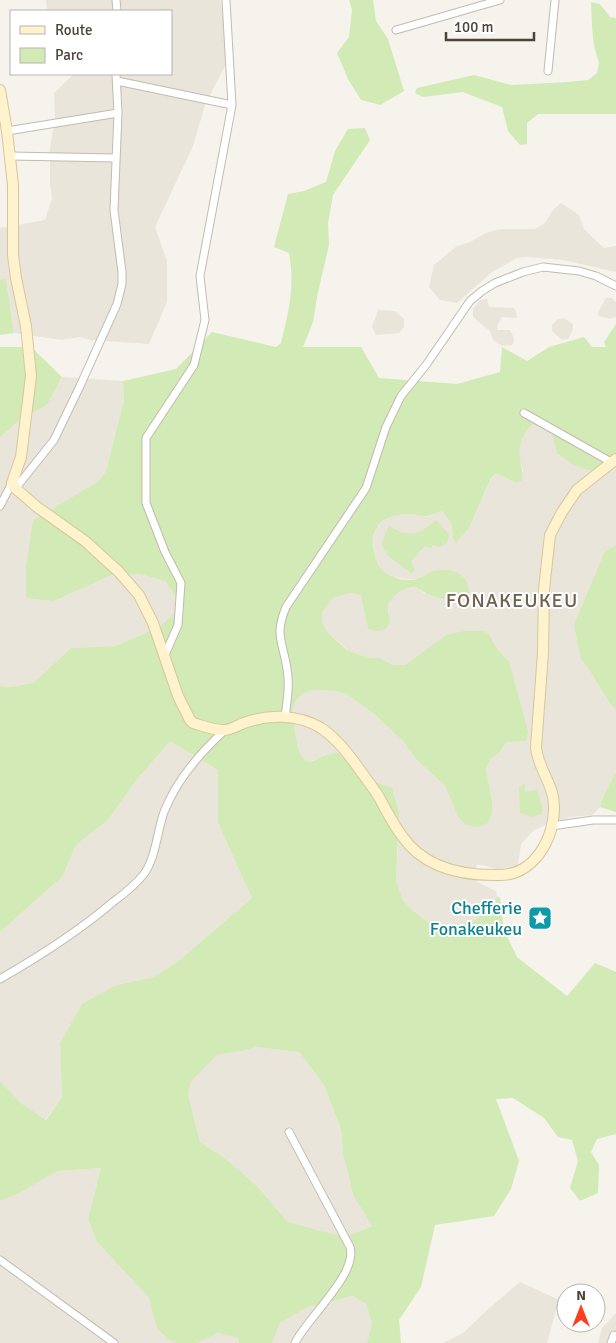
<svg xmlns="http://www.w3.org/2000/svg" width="616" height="1343" font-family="Signika,sans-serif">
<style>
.residential{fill:#eae5da}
.green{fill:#d2eab5;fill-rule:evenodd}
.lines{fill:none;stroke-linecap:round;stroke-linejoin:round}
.street-casing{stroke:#c2bbae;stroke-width:9}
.secondary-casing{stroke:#d6c79b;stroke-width:12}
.street{stroke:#fff;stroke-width:7}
.secondary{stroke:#fff3cd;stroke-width:10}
.labels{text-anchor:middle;stroke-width:4;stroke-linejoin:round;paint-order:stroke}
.culture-label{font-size:18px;fill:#0d838f;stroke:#fff;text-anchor:end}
.quarter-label{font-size:20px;letter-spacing:1px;fill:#6e6250;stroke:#fff}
</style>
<rect width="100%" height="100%" fill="#f6f3ec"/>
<path class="residential" d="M46,0H220L225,27L226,64L205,105L193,146L155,227L167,261V302L149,344L90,340L80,337L62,340L14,333L6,280H0V228L45,220L52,198L50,184V148L55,118L54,93L74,74H171V11H47Z
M561,203L579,215L584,229L604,248L616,246V272L563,260L527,257L517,258L492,272L457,303L440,300L429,287L434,265L457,246L470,242L486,233L500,229H535L545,223L553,210Z
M606,298H612L616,302V317L611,319L599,316L598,312Z
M487,299L489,307L514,308L517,314L516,318L502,317L497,326L498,330H510L513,336L514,342L512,345L502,346L493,340L490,331L473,317V309L480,300Z
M378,310L395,311L404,319V327L399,333L376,335L372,327Z
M564,318L573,324V330L568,339L562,340L552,331V325L558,319Z
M62,377L123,381L124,400L106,471L99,481L33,520L54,601L112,575L140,574L165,581L182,605L161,626L116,646L71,648L33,683L10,687L0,686V437L21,419L47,405Z
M533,424L550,425L616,455V545L605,551L581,659L588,668L611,705L616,710V774L601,802L600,807L592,815L571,817L545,825L533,831L521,844L518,865L515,869L502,871L483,865H477L475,870L477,882L496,891L497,896L495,904L473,922L451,925L429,923L411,909L403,900L396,880L399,824L373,782L326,755L309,762L303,760L298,749L292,713L295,702L302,694L313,690L335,691L346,694L374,714L403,741L417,760L445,786L458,817L492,812V801L486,769L490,759L500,752L506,742L525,741L509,661L498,650L489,634L446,635L405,665H393L380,658H369L348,650L327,632L322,622V612L333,598L351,593L362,595L368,627L390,621L388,609L391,598L404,589L416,587L425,594L434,571L414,580L392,577L383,571L377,562L372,541L377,527L384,520L397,515L411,514L427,517L442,511L451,523L453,538L470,526L491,479L496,474L501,475L512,482L523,471L519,455V443L528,426Z
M170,741L218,770V823L252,898L177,962L154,977L117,985L60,1043L62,1097L45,1120L21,1103L0,1081V932L62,877L76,845L108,820L135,782Z
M256,1047L299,1052L324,1085L341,1129L343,1154L353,1195L372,1226L345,1237L288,1222L257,1186L225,1158L200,1142L188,1094L191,1082L217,1055L242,1051Z
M101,1168L88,1219L97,1242L149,1298L156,1327L167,1339L175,1343H0V1201L18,1194L57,1171Z
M520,1282L559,1300L547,1343H443L463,1333L487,1310Z
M352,1296L366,1304L372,1322L367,1343H272L280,1323L306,1308Z
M616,1313V1343H598L602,1328Z
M218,1333L238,1338L239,1343H197Z"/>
<path class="green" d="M349,0H373L376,21L388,39L404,91L380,105L361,100L348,79L337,53L349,37L352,10Z
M591,2L600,4L610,17L616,18V114H538L527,123V144L520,145L508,131L502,107L463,92L423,97L415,93L417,88L474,75L511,85L567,82L588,80L597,73L599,63L594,46L592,28Z
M365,128L370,140L333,195L328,223L329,245L318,292L313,322L303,347H361L379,378L457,384L500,372L502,347L527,361L549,347L584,337L592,347H606L604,342L616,324V455L596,471L589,470L572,464L557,453L550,425C536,424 531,421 524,435C514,452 524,463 522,481C511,485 507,476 496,474L491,478L470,526L456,543L453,538L451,523L442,511C437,513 432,515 428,516C423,517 417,515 412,514C403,514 395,515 386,519C378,523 376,529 373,537C371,544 375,552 376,559C381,575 398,581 413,580C420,579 427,573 434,571C452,567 470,574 469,594C453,605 430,597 416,587C403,587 388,597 388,610C388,613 390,617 390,621C388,632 375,633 368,628L361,595L351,593L333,598L322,612V622L327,632L347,650L369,658H380L393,665H405L446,635L464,631H484L489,634L498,650L509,661L528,732L526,741L506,742L500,752L490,759L486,769L492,801V812L488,823L478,827L466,825L458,817L445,786L417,760L403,741L374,714L346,694L335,691L313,690L302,694L295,702L292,713L298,749L304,760L310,762L326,755L338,753C359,772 365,779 392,788L399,813L396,880L403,900L411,909L429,923L451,925L473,922L495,904L497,896L500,898L504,930L517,957L567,996L595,963L616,972V1134L597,1139L591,1152L599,1165L598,1193L580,1201L570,1188L578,1161L572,1140L558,1137L544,1118L513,1098L496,1099L519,1161L511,1189L494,1216L435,1225L421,1287L399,1320L401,1343H367L372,1322L366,1304L352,1296L306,1308L280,1323L272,1343H239L238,1338L218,1333L197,1343H175L167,1339L156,1327L149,1298L97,1242L88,1219L101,1168L57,1171L18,1194L0,1201V1081L21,1103L46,1120L62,1097L60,1043L82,1004L117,985L154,977L177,962L252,898L218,823V770L170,741L135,782L108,820L76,845L62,877L0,932V686L10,687L33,683L71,648L116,646L161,626L182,605L165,581L140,574L112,575L54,601L26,598V567L33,520L99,481L106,471L124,400L123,381L176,369L212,332L276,347L281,343C289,310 295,287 289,253L274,247L288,194L304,191L326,182L335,151L348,129ZM256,1047L299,1052L324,1085L341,1129L343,1154L353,1195L372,1226L345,1237L288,1222L257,1186L225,1158L200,1142L188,1094L191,1082L217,1055L242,1051Z
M6,279L14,333L0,335V280Z
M0,347H31L62,377L47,405L21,419L0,437Z
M436,520L449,534L447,543L441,547L433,545L430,548L425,546L411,561L415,570L411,573L388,556L381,544L389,526C411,539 418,535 436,520Z
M616,545V710L611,705L588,668L581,659L574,625L605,551Z
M615,774H616V812L600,807L601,802Z
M525,784V792L537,790L543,810L542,814L531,817L520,813L519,787Z"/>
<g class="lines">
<g class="street-casing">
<path id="street" d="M116,0L117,11
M396,30L500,0
M548,71L555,0
M117,81L232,105
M7,131L118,113
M11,156L115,158
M524,413L611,462
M15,489L54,440L80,386L117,304L122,284V272L114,210L118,113L116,74
M0,506L12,483
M164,657L178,625L181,583L165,552L146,503V438L194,365L205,320L200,276L232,105L226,0
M285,717C287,701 290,685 287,669C283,641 274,636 286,607L366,488L386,427L401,396L426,365L470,301L482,291L495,283L523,272L543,267L579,271L596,276L616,286
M552,826L593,820H616
M0,979C40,956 78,932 113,902C124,894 135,885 144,874C156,857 157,832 164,812C176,781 200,753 224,731
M289,1132L350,1247C358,1274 307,1318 295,1343
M0,1260L114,1343
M611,1343L614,1335"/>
</g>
<g class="secondary-casing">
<path id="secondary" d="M0,90L7,131L13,185V255L16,278L26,326L31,376L21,457L12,483L14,487L37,507L85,541L119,572L139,595L153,623L178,696L190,720L193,723C203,726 213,730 223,730C229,731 238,725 244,723C269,714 298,714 321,728C335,737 347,752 357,766C364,776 372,786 379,797C386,810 393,824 402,836C424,868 463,876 500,875C537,875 559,831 553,797C550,780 537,765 536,747L543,653L544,589L550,535L562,512L577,490L616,459"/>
</g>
<use href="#street" class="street"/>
<use href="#secondary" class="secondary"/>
</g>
<defs>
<g id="sight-square" transform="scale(1.25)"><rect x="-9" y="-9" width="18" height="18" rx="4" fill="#0f9aa8" stroke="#fff"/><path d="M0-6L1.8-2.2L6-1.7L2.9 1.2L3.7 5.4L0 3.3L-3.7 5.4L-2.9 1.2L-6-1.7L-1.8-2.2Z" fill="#fff"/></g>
</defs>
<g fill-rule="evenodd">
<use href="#sight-square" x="540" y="918"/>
</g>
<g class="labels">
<g class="culture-label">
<text x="522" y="914">Chefferie<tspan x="522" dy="21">Fonakeukeu</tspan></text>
</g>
<g class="quarter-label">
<text x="512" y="607">FONAKEUKEU</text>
</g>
</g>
<rect x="10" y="10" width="162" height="65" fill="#ffffff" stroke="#b7b4b0"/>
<rect x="20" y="26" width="25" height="8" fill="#fff3cd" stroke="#b7b4b0"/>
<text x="55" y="35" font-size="15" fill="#4b4439">Route</text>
<rect x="20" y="48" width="25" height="15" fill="#d2eab5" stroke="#b7b4b0"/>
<text x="55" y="60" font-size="15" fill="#4b4439">Parc</text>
<g transform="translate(581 1308)"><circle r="24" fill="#ffffff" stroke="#b7b4b0"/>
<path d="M0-4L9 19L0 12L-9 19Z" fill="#fc3f1d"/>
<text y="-8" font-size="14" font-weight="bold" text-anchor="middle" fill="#4b4439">N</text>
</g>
<path d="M446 32v8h88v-8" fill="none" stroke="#4b4439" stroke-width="2.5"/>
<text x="454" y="32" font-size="15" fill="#4b4439" stroke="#ffffff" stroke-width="4" paint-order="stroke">100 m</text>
</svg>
